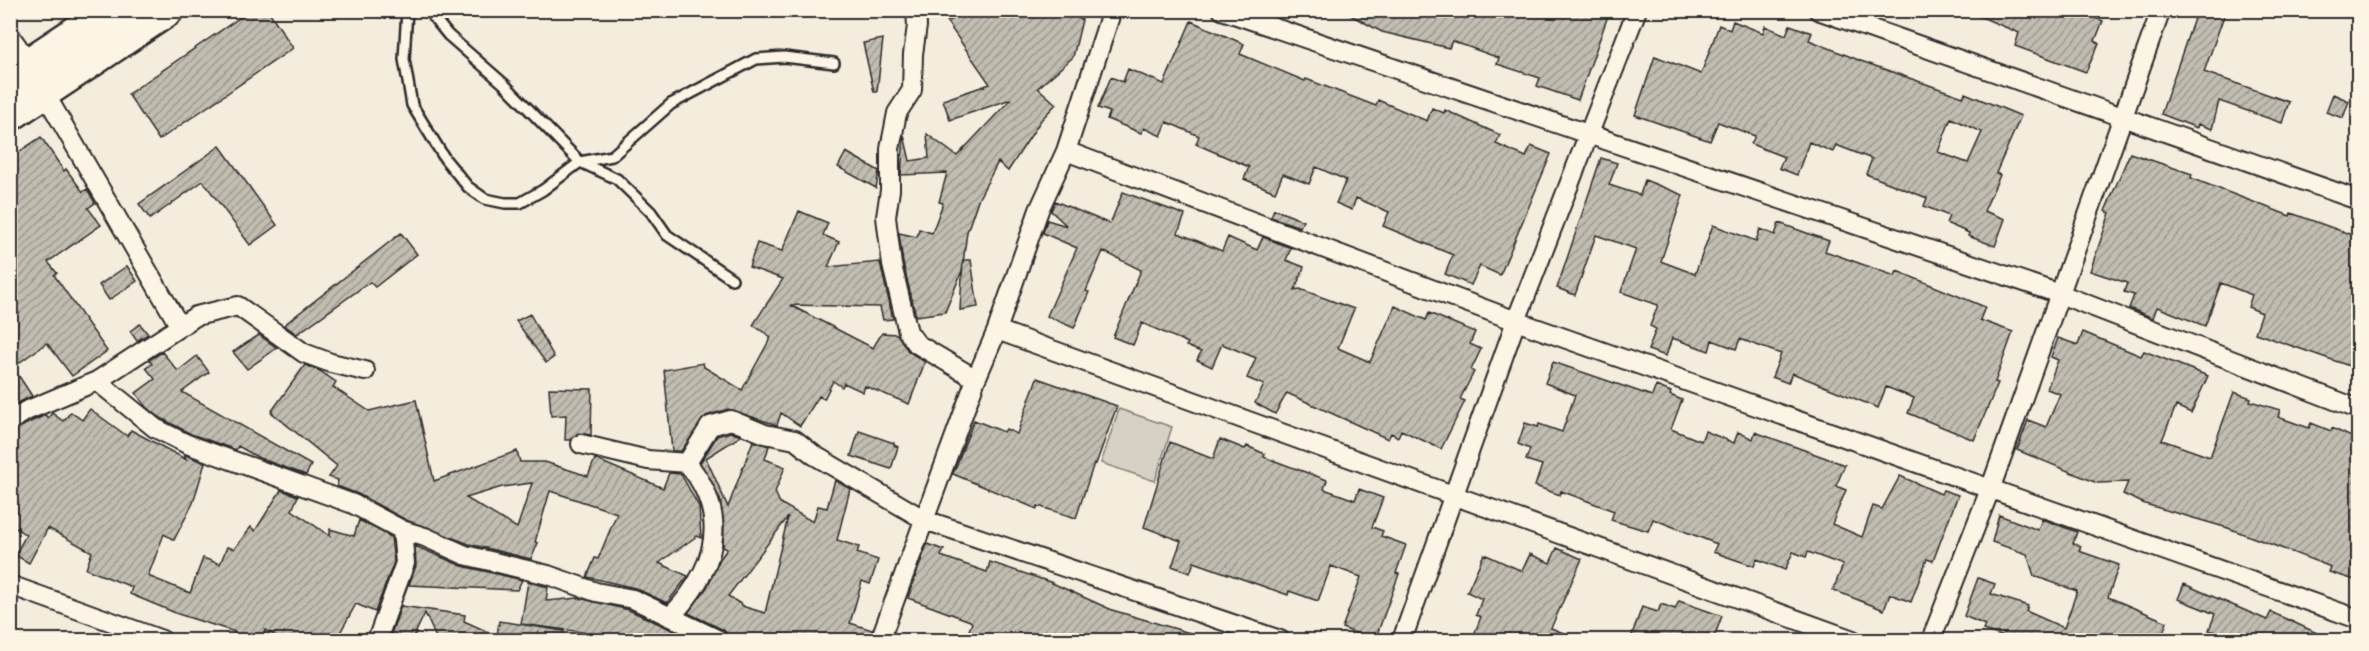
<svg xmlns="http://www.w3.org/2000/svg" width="2369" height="651" font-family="'Balsamiq Sans',sans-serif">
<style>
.green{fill:#d6d1c4;stroke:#807e78;stroke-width:1.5}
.building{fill:url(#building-hatch);stroke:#2b2b2b;stroke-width:1.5;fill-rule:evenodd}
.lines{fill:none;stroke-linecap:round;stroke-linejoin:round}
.lane-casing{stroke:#2b2b2b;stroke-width:14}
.street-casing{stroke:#2b2b2b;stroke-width:22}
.highway-casing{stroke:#2b2b2b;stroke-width:38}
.lane{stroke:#fcf5e5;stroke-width:9}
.street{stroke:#fcf5e5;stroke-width:18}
.highway{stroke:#fcf5e5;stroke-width:33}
</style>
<defs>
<pattern id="building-hatch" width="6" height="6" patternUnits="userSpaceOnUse" patternTransform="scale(1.5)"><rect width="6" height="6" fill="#c2bdb1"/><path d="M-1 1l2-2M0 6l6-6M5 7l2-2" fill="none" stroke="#9e9a90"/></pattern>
</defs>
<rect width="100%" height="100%" fill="#f4edde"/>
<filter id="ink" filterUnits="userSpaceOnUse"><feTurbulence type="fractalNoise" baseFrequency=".0167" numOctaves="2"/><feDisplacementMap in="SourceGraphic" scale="12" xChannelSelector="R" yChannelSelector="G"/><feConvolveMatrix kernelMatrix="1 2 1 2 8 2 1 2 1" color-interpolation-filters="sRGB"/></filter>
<g filter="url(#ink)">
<path class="green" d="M1119,409L1172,427L1155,481L1101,463Z"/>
<path class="building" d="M251,10H268L293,48L159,140L128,94Z
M969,10H1062L1082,20L1073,57L1038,88L1056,104L1041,120L1008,171L998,162L978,200L967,232L962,271L945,312L916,316L903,263L899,233L917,237L919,229L932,233L943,203L939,202L947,173L901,175L904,135L910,161L929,158L927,134L957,156L1011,99L950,120L943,100L990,84L947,22Z
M1341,10H1610L1578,100L1537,86L1540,78L1497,64L1499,58L1452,41L1449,48L1382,32Z
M1965,10H2073L2103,21L2095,41L2099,43L2086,72L2015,46L2019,33Z
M2197,10H2226L2204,72L2289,102L2282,123L2219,101L2212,129L2198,124L2197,128L2161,114Z
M1191,21L1244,44L1240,54L1305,81L1306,79L1376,106L1378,100L1427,121L1432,108L1444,113L1445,110L1500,135L1496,144L1526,157L1531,146L1551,154L1500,275L1480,266L1471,285L1445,274L1453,255L1383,226L1389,212L1356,198L1352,210L1336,203L1346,180L1316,167L1309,184L1283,174L1275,192L1244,179L1249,167L1196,144L1199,136L1167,122L1161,136L1144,128L1141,133L1107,119L1110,112L1098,108L1111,77L1123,82L1128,69L1164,84Z
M1733,21L1763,33L1765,26L1786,35L1790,25L1812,33L1809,40L1861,61L1963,97L1965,93L2021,116L1996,173L2000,175L1984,211L2005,219L1995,246L1968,236L1969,233L1946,223L1949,216L1924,206L1927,198L1866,174L1872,159L1836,145L1833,152L1809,142L1797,175L1779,168L1784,157L1751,144L1755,136L1718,122L1710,141L1635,115L1655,56L1701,74L1719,25L1730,30ZM1951,118L1982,132L1968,163L1938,152Z
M883,39L877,92H874L863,43Z
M2333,94L2349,101L2343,118L2326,112Z
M41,137L64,171L66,169L83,192L87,189L95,203L88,208L101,225L48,262L57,273L54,275L107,351L72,376L47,343L13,367L32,396L10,407V319L19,313L10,301V158Z
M220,146L277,225L250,245L203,181L150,219L139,204Z
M846,152L879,171L876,188L838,167Z
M2130,153L2192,174L2191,178L2290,216L2291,213L2358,237V369L2255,333L2262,313L2248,307L2252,295L2221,283L2205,326L2157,307L2153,318L2129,308L2134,295L2124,292L2127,283L2090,271L2110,213L2105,211Z
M1601,158L1617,163L1609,185L1640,195L1645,180L1683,195L1661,261L1663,262L1695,274L1713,225L1756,241L1760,229L1775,235L1779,223L1829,241L1825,251L1895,276L1897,271L1985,307L1980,320L2013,332L1995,382L1998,383L1974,440L1908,413L1914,398L1886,387L1878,408L1792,373L1788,383L1772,377L1781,354L1740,339L1736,349L1712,340L1709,351L1672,338L1666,356L1648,350L1656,329L1650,326L1658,305L1621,292L1636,249L1596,235L1575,295L1557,288Z
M1123,192L1185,215L1178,233L1222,251L1228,237L1257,250L1263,237L1291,248L1286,260L1304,267L1295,290L1300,289L1354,309L1338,348L1370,362L1395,306L1426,320L1429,313L1475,332L1470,344L1481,349L1471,370L1474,372L1460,399L1465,401L1441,449L1401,430L1398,437L1391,433L1388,439L1287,393L1275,414L1255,403L1264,385L1247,378L1256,358L1222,344L1212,367L1197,360L1201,352L1186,346L1188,343L1142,323L1133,345L1113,337L1141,270L1103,251L1086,291L1089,292L1074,328L1047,316L1077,248L1043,233L1047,220L1067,226L1051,211L1055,201L1110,224Z
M1274,209L1303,221L1300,227L1271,217Z
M799,211L828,223L823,235L839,242L828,267L880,262L893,319L883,320L880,307L790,305L873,348L882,333L897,334L908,351L925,362L909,404L865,386L863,392L844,383L842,387L833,381L824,399L819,396L800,426L781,413L777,425L728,409L706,416L681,451H672L664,370L703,363L704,367L742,390L771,337L753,325L783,279L749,267L757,243L782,251Z
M401,233L417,254L375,287L370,282L297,334L284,325Z
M963,260H971L978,307L960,310Z
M127,266L137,281L109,300L99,285Z
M530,314L554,357L546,363L516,321Z
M140,324L148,334L137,341L130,331Z
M2083,332L2141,356L2144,351L2208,376L2191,413L2176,406L2162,440L2210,457L2234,392L2251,398L2250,401L2280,410L2278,417L2309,428L2311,423L2331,431L2332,428L2358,440V581L2329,572L2331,567L2228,528L2145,504L2123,494L2128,482L2097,483L2017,450L2028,420L2046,427L2060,394L2047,389L2058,360L2051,357L2058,338L2078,345Z
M259,335L277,348L247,369L233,352Z
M162,352L178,371L197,356L209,372L182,392L311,465L306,475L259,458L238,446L236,450L191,434L161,418L146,407L136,393L155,379L146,368L152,364L149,360Z
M1553,362L1652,396L1656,386L1671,392L1670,395L1682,400L1671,429L1701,441L1705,431L1734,443L1738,432L1753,439L1755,432L1845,465L1836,486L1846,490L1832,524L1862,537L1873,506L1882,509L1900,476L1941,494L1943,490L1958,495L1933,561L1927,559L1911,602L1890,594L1884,610L1833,590L1843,565L1808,552L1806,557L1793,552L1785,570L1757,559L1754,566L1713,552L1717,544L1653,519L1648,531L1611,520L1614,511L1561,491L1560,495L1535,486L1542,465L1526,460L1530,449L1518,444L1525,423L1538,427L1539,424L1562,432L1575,395L1545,383Z
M305,365L320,371L336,382L333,387L369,411L416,400L434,481L517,451L520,462H545L588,476L595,459L663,488L669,473L681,474L699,507L701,538L697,536L659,563L688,576L667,603L635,588L587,577L595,558L598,559L617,513L550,491L535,542L538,543L531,559L469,544L406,520L358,494L337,486L338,480L329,477L337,466L271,412ZM532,483L517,528L466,498L502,487Z
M1037,378L1117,406L1096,464L1094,463L1076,518L1038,506L1037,509L953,474L974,420L1004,432L1006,429L1017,434Z
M549,388L592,389L591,435L578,433L571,440H565L566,415L551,416Z
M90,409L127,436L131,430L187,460L183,454L205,463L193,503L174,540L164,534L148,576L190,593L203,558L220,564L227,547L234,549L251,527L255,531L281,490L298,496L292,510L330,536V529L354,536L359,520L391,537L394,562L375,612L356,604L336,640H282L265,630L263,640H232L235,632L178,614L130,594L132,587L86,569L92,552L48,528L29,563L15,555L26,535L10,524V432L45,415L48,418L52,413L63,421L71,412L82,420Z
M859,431L894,443V445L898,447L891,469L851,456Z
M730,432L741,436L706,458L728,507L753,441L769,446L765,459L785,467L775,492L780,503L813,522L818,506L827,508L835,480L850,489L837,540L859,547L857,553L878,560L870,584L862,581L850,623L872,630L869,640H730L724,630L688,613L707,587L720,559L727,549L723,547L724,524L720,499L700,463L717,436ZM788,517L765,613L745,607L728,596Z
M1220,439L1245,449L1247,446L1265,454L1264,457L1327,480L1324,489L1355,500L1359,489L1383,498L1372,527L1383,531L1381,536L1406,545L1396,573L1399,574L1375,640L1342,628L1361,577L1331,566L1318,601L1289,591L1288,595L1194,562L1190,573L1172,566L1181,541L1144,527L1170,442L1213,459Z
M1999,515L2038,530L2042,519L2077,532L2073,543L2081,546L2079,551L2119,565L2108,597L2167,622L2160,640H2013L1983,630L1985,625L1964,616L1978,578L1995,584L1991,594L2028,606L2026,611L2064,628L2077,591L2034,576L2027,554L1992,542Z
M927,544L944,550L941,556L987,572L990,562L1050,582L1112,610L1200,636L1204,638L1203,640H965L972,623L970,621L908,598Z
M415,546L462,566L522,580L517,590L409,585L416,566Z
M1557,548L1582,559L1551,628L1581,640H1472L1481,617L1476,615L1482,599L1467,592L1484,554L1522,571L1530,554L1550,563Z
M528,582L548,587L546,601L579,598L629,610L694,640H580L583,632L521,624Z
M2184,584L2267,620L2271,612L2332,640H2236L2209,630L2215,614L2178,599Z
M1679,601L1722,616L1713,640H1630L1642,607L1658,612L1661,604L1675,609Z
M401,606L465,615L464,621L497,636L499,621L564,631L563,640H437L425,613L412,640H389Z"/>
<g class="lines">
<g class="lane-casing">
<path id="lane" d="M407,10L404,59L412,105L445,159L468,187L485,199L505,203H520L543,190L580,162L612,156L671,104L756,59L784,57L834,63
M424,10L431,14L448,35L504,84L580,162L617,179L651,212L667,235L732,279"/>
</g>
<g class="street-casing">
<path id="street" d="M916,10L917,26L913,54L912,90L897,113L890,149V190L886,217L892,265L908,332L917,344L976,379
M1222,10L2060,294L2358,409
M1818,10L2358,200
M10,36L30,64
M44,92L179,325
M1066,151L1516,321L2358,619
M997,330L1853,640
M97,381L155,428L187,444L353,504L402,530L425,537L465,555L548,575L596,592L633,599L719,640
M10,421L26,411L97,381L196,316L238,306L304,353L331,363L365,371
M581,444L648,460L687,463C732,517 715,571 670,617
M687,463L710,426L731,420L765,434L795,440L814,455L925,520L1280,640
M10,585L162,640
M377,640L405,563L402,530
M880,640L976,379L997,330L1039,210L1066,151L1112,10
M1402,640L1516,321L1637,10
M1931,640L1991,487L2161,10"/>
</g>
<g class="highway-casing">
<path id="highway" d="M10,77L111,10
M10,114L166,10"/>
</g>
<use href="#lane" class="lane"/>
<use href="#street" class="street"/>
<use href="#highway" class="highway"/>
</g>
</g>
<rect width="2369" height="651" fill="none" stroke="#fcf5e5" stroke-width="36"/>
<rect x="18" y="18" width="2333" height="615" fill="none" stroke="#2b2b2b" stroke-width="2" filter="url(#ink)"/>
</svg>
